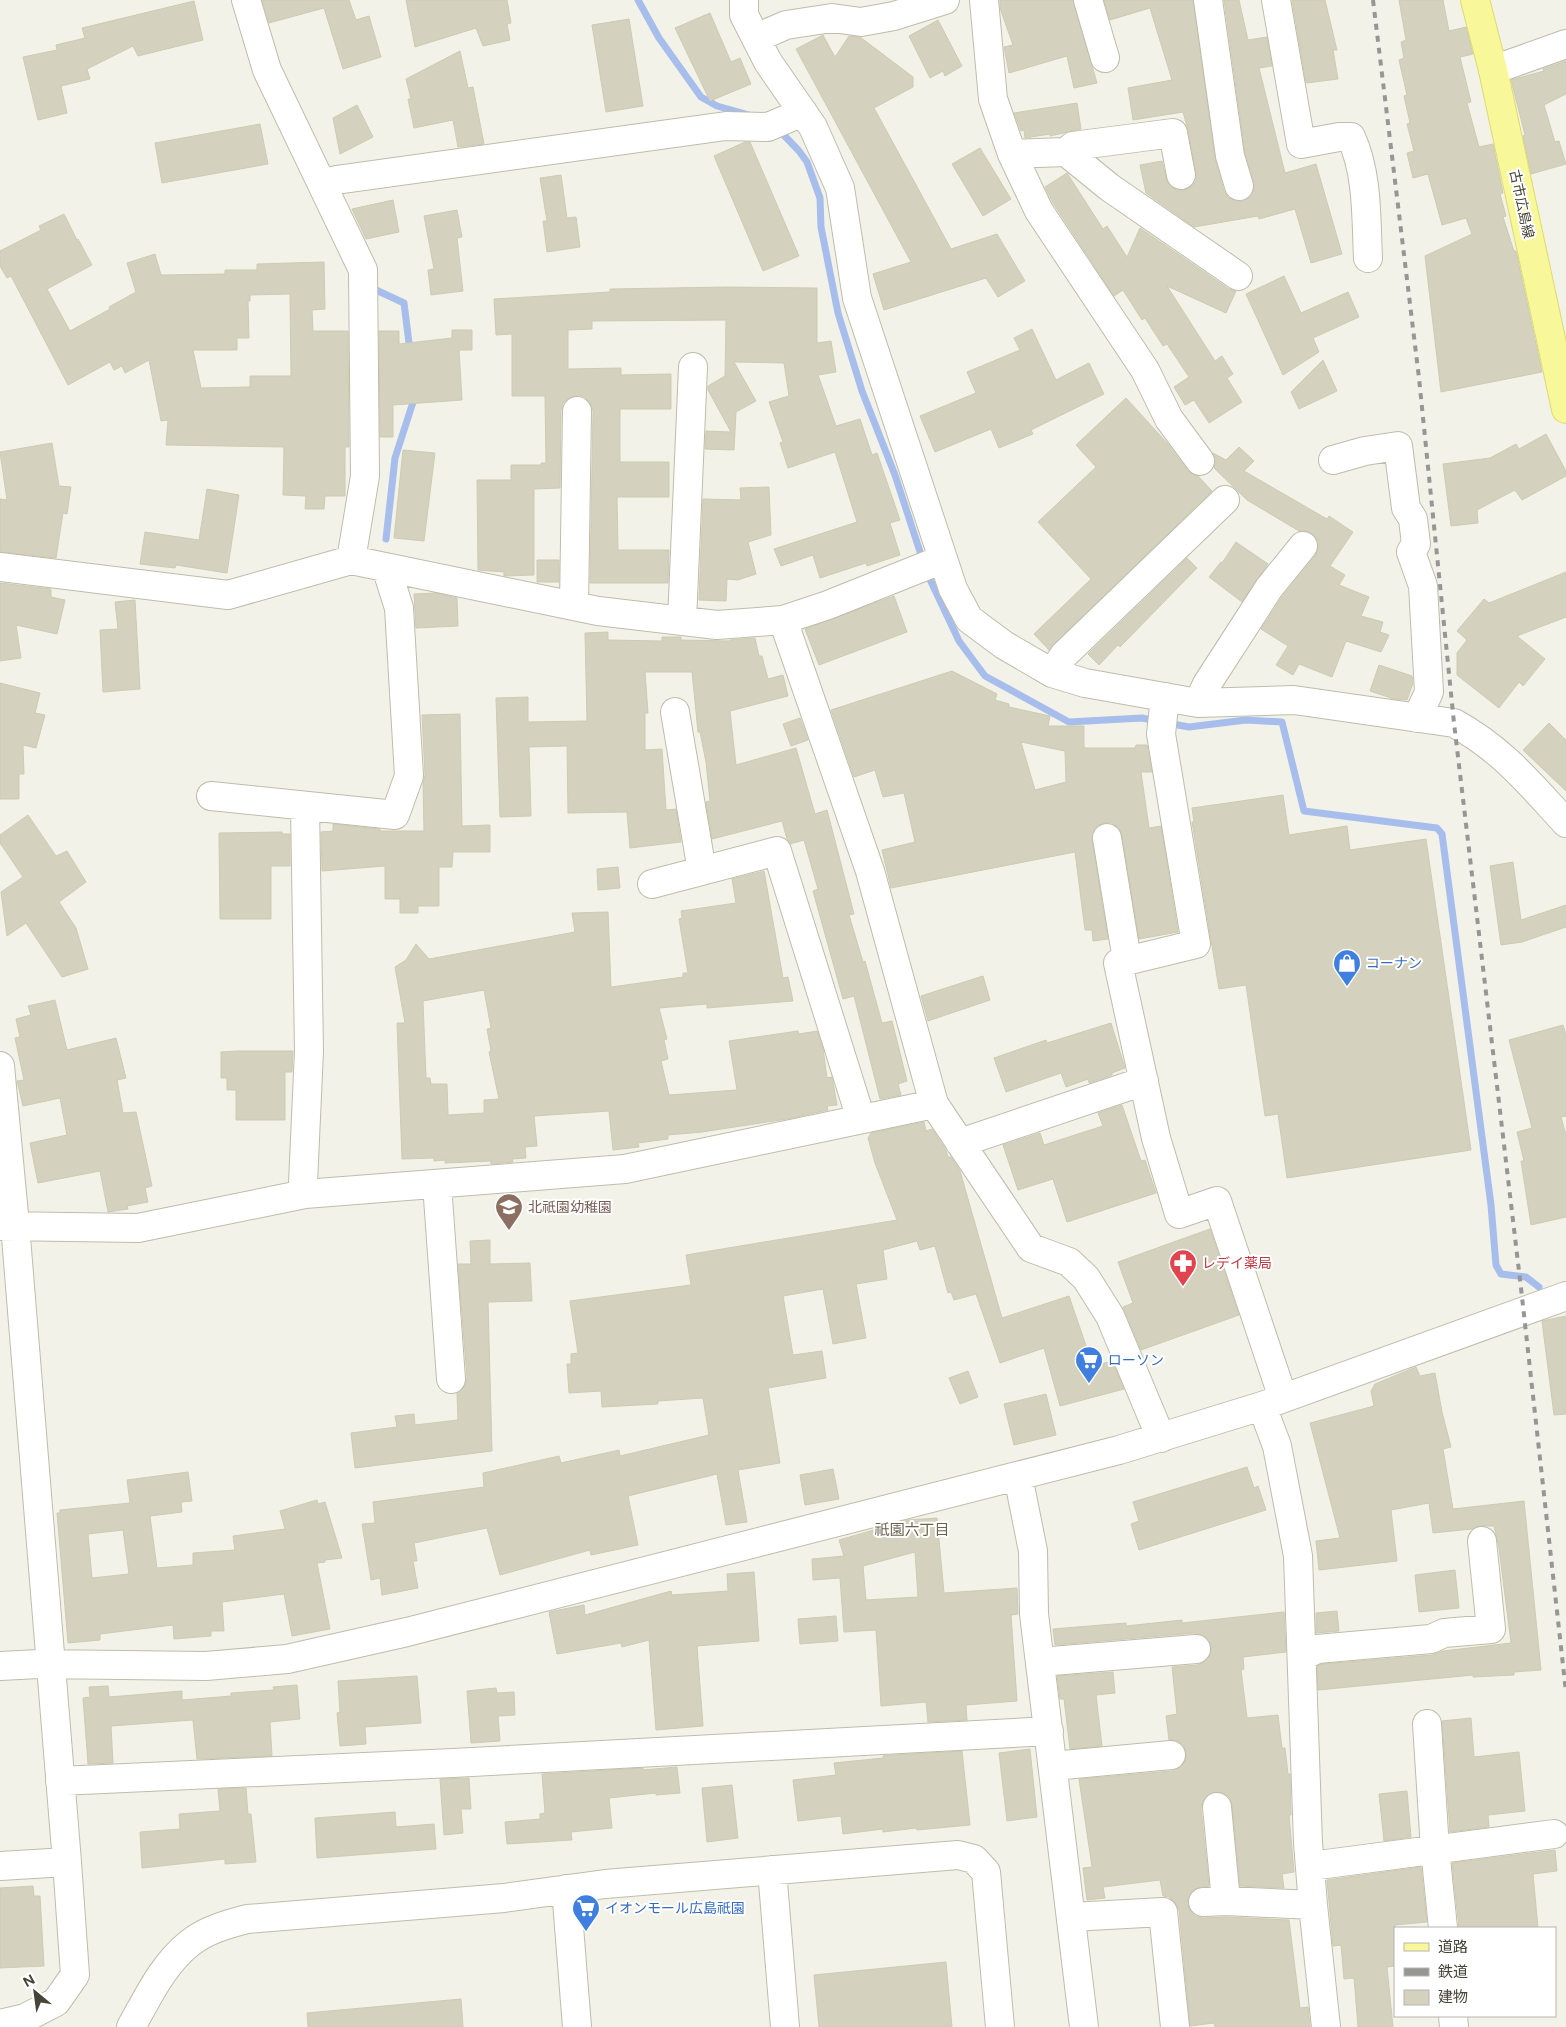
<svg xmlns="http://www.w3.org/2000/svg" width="1566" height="2027" font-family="Figtree,'Noto Sans JP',sans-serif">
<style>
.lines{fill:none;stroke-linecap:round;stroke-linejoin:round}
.stream{stroke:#a7bdec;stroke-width:7}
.building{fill:#d4d1be;stroke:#cecbb1;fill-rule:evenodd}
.minor-casing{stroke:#bebdab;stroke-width:30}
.major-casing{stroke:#ddda6c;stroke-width:30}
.minor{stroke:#fff;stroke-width:28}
.major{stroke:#f8f89b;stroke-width:28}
.rail{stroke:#969696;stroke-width:4;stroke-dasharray:6 6;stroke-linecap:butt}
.labels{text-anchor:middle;stroke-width:4;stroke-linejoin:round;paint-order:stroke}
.street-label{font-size:14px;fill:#464437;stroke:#fff}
.shop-label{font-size:14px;fill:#366cbe;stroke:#fff;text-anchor:start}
.education-label{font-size:14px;fill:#785e54;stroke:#fff;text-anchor:start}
.health-label{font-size:14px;fill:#be3a42;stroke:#fff;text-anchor:start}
.neighbourhood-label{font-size:15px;fill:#68654f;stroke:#fff}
</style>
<rect width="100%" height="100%" fill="#f3f2e8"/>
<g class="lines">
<path class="stream" d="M638,0L659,38L701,97L717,106L749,115
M778,129L799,151L807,162L820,198L821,227L838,313L862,391L895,475L923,561
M376,290L404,303L410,351
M386,539L395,458L415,396
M926,571L959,641L985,676L1069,722L1142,718L1157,721
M1167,723L1189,727L1246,720L1282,722L1304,811L1437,828L1442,834L1491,1205L1496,1265L1501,1274L1526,1277L1539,1287"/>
</g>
<path class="building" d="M262,0H349L356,20L369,16L381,57L343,69L324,8L269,23Z
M406,0H507L511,23L507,24L510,40L483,46L476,28L415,47Z
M1000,0H1073L1097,83L1074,88L1067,56L1009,73L1004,47L1013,45L1000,8Z
M1104,0H1193L1215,158L1224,191L1229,198L1236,201H1243L1250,197L1254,189V182L1245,153L1224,0H1239L1248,40L1267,37L1272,66L1259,68L1285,173L1316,164L1342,254L1311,263L1295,209L1259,219L1258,216L1194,227L1146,193L1140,165L1162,161L1166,178L1170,186L1176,190H1184L1191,187L1196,181V172L1188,130L1183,112L1133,120L1128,88L1172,80L1150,8L1110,20Z
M1292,0H1325L1337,50H1333L1338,79L1306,83Z
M1399,0H1443L1449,31L1466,27L1473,54L1460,57L1471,102L1467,103L1479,147L1493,144L1503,193L1500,194L1506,216L1503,217L1514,251H1516L1542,372L1441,392L1425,256L1472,234L1466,218L1442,225L1428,174L1413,178L1407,153L1414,151L1407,124L1410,123L1404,96L1407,95L1399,60L1404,58L1401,42L1406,40Z
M194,1L203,40L138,56L133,46L87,69L90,79L61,86L67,113L38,120L23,57L57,50L56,45L85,38L82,28Z
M710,13L731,62L740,58L751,84L710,101L675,28Z
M629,19L643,106L606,112L592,25Z
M938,20L962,66L945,76L943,71L930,78L909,36Z
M823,35L835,57L849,36L860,37L913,77V87L874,108L951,249L997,234L1025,281L998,297L986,278L884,310L873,274L911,262L796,49Z
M460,51L468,88L473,87L484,144L458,147L453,120L414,128L408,99H411L406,79Z
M1566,61V94L1544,105L1555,142L1559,141L1566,164L1531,174L1523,136L1525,135L1511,80L1544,71L1543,69Z
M1077,103L1081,129L1050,136V134L1025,138L1024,130L1021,131L1014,113Z
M357,105L373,137L340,154L333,118Z
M260,124L268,164L162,183L155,143Z
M745,142H750L799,256L763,271L714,156Z
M980,148L1011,199L983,216L952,164Z
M1067,173L1103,229L1107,226L1127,257L1140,228L1229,289L1236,291L1226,313L1167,286L1215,361L1222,356L1233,374L1227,378L1242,402L1209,423L1194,400L1185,405L1174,387L1189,377L1167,344L1163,346L1145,318L1142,320L1123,290L1114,296L1053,203L1045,187Z
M561,175L567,218L576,217L580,247L547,252L543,221H547L540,178Z
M393,200L399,232L366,239L352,209Z
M457,210L462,237L457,238L463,291L431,295L428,270L434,269L424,216Z
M64,214L77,240L78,239L92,265L47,289L70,331L110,309L109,307L136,292L127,263L155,254L161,275L225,274V270H257V264L324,262L325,309L312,310L313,331H348L349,447H345V496H325L324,509H305L306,496L283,495L284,447L166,445L168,420L161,421L149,360L125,373L122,366L114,370L110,362L68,385L11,276L7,278L0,266V251L41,230L39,226ZM290,294L291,376H250V387L201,388L193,350H237V338H249L248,301H250V295Z
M1284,276L1301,313L1348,292L1359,317L1313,338L1319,352L1283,375L1246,294Z
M727,287L817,288V343L831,341L836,372L818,375L836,426L860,419L872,455L877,453L900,520L890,523L900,555L867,566L866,563L820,578L813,555L781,566L774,549L857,522L835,452L788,468L780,443L783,442L769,402L789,396L784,363L734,362L756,401L736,412L734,450L705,449L706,431L731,432L708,390V386L725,376L726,320L592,321V329L568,330V369L621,368V375L671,374V409H620V462H669V497H617L618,550H669L668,583H590L593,411L590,403L585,397L578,395L569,398L563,403L561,410L560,488L534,489V575L504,576V572L478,570L477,480H511V465H541V463H546L545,396H512V334L496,335L494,299L610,292V289Z
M1032,329L1056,380L1089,363L1104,394L1031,430L1033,434L999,448L991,429L935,452L920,416L976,393L967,372L1020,350L1014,338Z
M452,330H472V350H459L462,400L393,405V437H380L379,331H399V344L452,338Z
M1323,360L1337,391L1299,409L1291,392Z
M1126,398L1167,443L1188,471L1198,476L1212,491L1049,650L1034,634L1091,579L1038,522L1096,467L1076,445Z
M1546,434L1566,471V476L1522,500L1515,490L1477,510L1478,523L1451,526L1443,464L1490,458L1516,444L1519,449Z
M52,443L59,486L71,487L67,514L63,513L56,558L0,552V499L7,500L0,452Z
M1239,447L1254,461L1244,471L1327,519L1329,516L1353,532L1330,566L1345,575L1339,585L1369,597L1361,616L1383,622L1380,632L1389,635L1381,652L1346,641L1332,677L1299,664L1293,675L1276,665L1288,646L1261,629L1282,597L1315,556L1318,549V541L1312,534L1306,531H1299L1247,500L1214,468L1216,460L1213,453L1226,460Z
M403,450L435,453L424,541L394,538Z
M769,487L771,535L748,542L756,574L738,580L727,579L726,601L699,600L703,499L741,500L740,488Z
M207,489L239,495L227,573L176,565L175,568L140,564L145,532L199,540Z
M1236,542L1268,564L1242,602L1209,577L1221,562L1222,563Z
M1187,558L1197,568L1120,647L1118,645L1099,665L1088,654Z
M537,560H559V582H537Z
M1566,572V617L1517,636L1545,659L1523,686L1519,682L1499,708L1457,675V653L1467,640L1457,631L1484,599L1489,603Z
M0,583L51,589V597L65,600L57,634L16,625L21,658L0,661Z
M436,593L457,598L458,626L416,628L414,594Z
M894,596L907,632L819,665L805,629Z
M135,600L140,689L103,692L100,630L118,629L115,602Z
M608,632V640L662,641V637H681V640L730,641V640L755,638L759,656H762L768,679L783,675L788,696L730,711L736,765L796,748L815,814L827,810L854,914L849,915L863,962L865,961L882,1023L892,1021L907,1081L898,1084L901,1095L880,1099L854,996L843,999L813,891L818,889L804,840L790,844L787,839L782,821L712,839L706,802L710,801L706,762L700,732H698L692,672H645L648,713H645V750L662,749L666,810L676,809L681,842L630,848L627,812L568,813L567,746L529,747L531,816L500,817L496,698L528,697V722L587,721L585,633Z
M1379,665L1412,676L1413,683L1407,700L1394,699L1370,691Z
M952,671L997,694L995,700L1009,704V707L1050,716L1048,726H1084V748H1135L1136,745H1147L1152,772H1141L1149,828L1161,826L1178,932L1139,939L1122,835L1119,828L1112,823H1104L1097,826L1093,832L1092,840L1108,939L1093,941L1092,930H1085L1075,852L891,888L882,850L915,842L904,793L883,797L875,770L854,777L831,710ZM1021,742L1065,751L1066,782L1035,790Z
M0,683L40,693L35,713L45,715L36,748L23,745L24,774H19V799H0Z
M460,714L462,826L490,825V852H453L452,867H439V906H418V913H400V899H385V866L322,871L321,832L333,831V824L380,829V831H424L423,783L425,775L422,715Z
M800,718L808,740L791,746L783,724Z
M1549,723L1566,740V791L1523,750Z
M1283,795L1289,835L1347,826L1350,850L1426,839L1471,1150L1287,1178L1278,1114L1265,1116L1246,985L1219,989L1192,822H1194L1192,808Z
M28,815L56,856L67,851L86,882L59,902L76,928L88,969L62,977L26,923L7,936L1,892L23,877L0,843V835Z
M282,832V834H290V866H271V919H220L219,833Z
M1513,862L1521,920L1566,905V927L1522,942L1501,945L1490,866Z
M618,867L620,888L598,890L597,869Z
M764,871L783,978L788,977L793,1001L707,1008V1004L659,1008L667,1039L664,1040L668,1059L661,1061L669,1095L737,1090L729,1041L798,1031L799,1034L817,1031L823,1049L827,1078L832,1077L837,1105L827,1106L828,1110L787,1119L702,1132L668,1135V1139L638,1143L639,1147L613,1150L609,1111L534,1116L537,1146L525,1147L526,1158L512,1159L513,1162L491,1164V1161L445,1163V1160L434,1161V1158L402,1159L397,1023H405L395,967L406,960L416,944L429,959L575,932L572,913L608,912L611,987L683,977V973H688L679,919L682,918L681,911L736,903L732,879ZM484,990L491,1028L487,1029L491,1051L489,1052L499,1099L484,1100V1113L448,1115L447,1084H431L430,1078H426L423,1001Z
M983,976L990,1000L928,1021L921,996Z
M55,1000L67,1050L116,1038L126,1078L117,1080L123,1113L136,1112L152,1186L145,1188L148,1202L127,1206L128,1209L108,1212L100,1171L38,1183L30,1143L67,1135L60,1098L23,1106L17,1081L24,1080L15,1038L20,1037L16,1019L31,1015L28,1006Z
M1111,1023L1125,1068L1112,1073V1075L1089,1083L1088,1079L1066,1087L1061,1073L1006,1092L994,1058L1046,1040L1047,1043Z
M1563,1025L1566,1035V1116L1561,1117L1566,1135V1217L1531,1225L1521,1161H1524L1517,1132L1532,1128L1509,1040Z
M238,1051H293L292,1072H285V1120H236V1090H227V1078H221V1052Z
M1122,1105L1141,1161L1145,1160L1156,1193L1067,1222L1053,1179L1018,1190L1003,1145L1040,1133L1044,1145L1103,1126L1098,1113Z
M924,1122L926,1131L932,1129L946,1150L948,1157H951L960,1171L1002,1318L1069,1296L1093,1366L1112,1361L1124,1389L1060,1406L1044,1348L1000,1363L976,1294L954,1300L951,1292L948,1293L935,1246L920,1250L917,1241L883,1250L887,1279L856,1284L866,1338L833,1344L823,1289L783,1296L793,1355L822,1351L826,1378L768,1388L780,1463L738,1470L747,1522L726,1525L717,1474L628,1496L638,1545L591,1555L590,1550L500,1575L487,1528L414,1543L417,1561H413L418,1588L382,1595L380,1578L371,1580L362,1524L375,1523L373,1502L484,1487L483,1473L559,1456L561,1463L619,1450L620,1456L709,1435L703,1398L658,1401V1404L602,1407L601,1391L569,1393L567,1364H571V1354L578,1353L570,1301L691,1285L686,1255L897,1220L875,1163L868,1138L871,1133Z
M1210,1229L1239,1315L1141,1350L1123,1307L1133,1303L1118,1262Z
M490,1240V1264L530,1263L532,1301L488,1302L492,1451L355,1468L351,1433L397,1427L395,1416L414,1414L415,1425L458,1420L457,1393L465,1386L467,1378L458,1264H471L470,1241Z
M1566,1316V1414L1554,1415L1542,1321Z
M1416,1367L1420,1376L1435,1373L1442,1412L1451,1447L1443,1449L1453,1509L1524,1501L1541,1670L1514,1672V1675L1473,1677V1675L1318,1690L1317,1666L1322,1664L1432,1655L1443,1651L1511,1643L1499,1548L1494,1526H1480L1472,1529L1433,1533L1429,1503L1391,1510L1397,1561L1319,1570L1316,1541L1340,1538L1310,1423L1374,1406L1371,1391L1375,1384Z
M968,1371L978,1397L960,1404L949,1378Z
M1046,1394L1056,1435L1014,1445L1004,1404Z
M1247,1467L1254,1488L1258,1486L1266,1510L1139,1550L1131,1524L1139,1521L1133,1502Z
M833,1469L839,1499L805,1505L800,1475Z
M188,1472L192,1501L181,1502L182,1512L150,1516L157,1568L193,1565V1553L235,1550L233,1536L285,1529L280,1511L317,1500L318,1504L325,1502L342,1558L325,1560V1562L317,1563L330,1629L292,1636L284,1594L222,1602L224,1631H211V1636L174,1639L173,1625L100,1634V1640L68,1643L57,1513H60V1510L130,1503L127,1480ZM123,1530L129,1574L92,1578L88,1534Z
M937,1518L944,1593L1017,1588L1018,1614L1011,1615L1017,1701L966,1705L967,1720L928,1722L926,1702L881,1706L876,1630L844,1632L840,1578L813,1580L812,1559L844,1556L839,1540L908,1520ZM915,1552L918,1597L866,1600L863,1566Z
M1455,1570L1459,1608L1419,1612L1415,1575Z
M754,1572L759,1641L697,1646L703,1726L656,1730L649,1640L622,1647L621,1643L557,1654L549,1612L584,1605L585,1615L671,1591L672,1595L728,1591L727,1574Z
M1337,1611L1339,1631L1316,1633V1613Z
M1284,1612L1286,1652L1243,1657L1244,1669L1241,1670L1247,1718L1278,1715L1282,1748H1285L1288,1774H1290L1291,1815H1289L1294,1872L1282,1874L1284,1888L1240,1886L1232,1805L1230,1798L1224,1793L1215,1792L1208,1795L1203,1801L1201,1808L1209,1886L1194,1889L1189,1895L1187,1903L1190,1910L1195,1916L1203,1918L1226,1917L1289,1920L1300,2008L1308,2007L1310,2027H1215L1214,2023L1190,2026L1179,1910L1175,1903L1169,1897L1163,1896L1160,1880L1103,1887L1105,1898L1087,1900L1083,1868L1092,1867L1079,1779L1172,1771L1180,1767L1185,1761L1186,1753L1184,1746L1178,1741L1169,1740L1166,1716L1177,1714L1172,1667L1197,1665L1204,1662L1210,1655L1211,1647L1209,1640L1203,1635L1195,1633L1055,1645L1053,1629L1126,1623V1626L1182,1620V1623Z
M836,1616L838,1641L800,1644L798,1619Z
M1113,1672L1115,1693L1096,1695L1102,1746L1070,1749L1064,1699H1060L1057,1676Z
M417,1676L421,1723L365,1727L366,1744L340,1746L337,1713L340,1712L338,1681Z
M297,1685L300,1719L270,1722L272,1756L197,1759L193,1720L111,1726L113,1763L88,1764L83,1698L90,1697L89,1687L108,1686L109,1697L182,1691V1700L231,1696V1693L274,1690L273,1687Z
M496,1688L497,1693L514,1692L515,1715L498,1716L500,1741L471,1743L467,1691Z
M1471,1718L1474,1757L1519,1752L1525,1811L1488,1815L1489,1827L1450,1832L1442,1721Z
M1030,1749L1037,1817L1007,1821L999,1753Z
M962,1751L970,1825L917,1830L916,1828L883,1832V1829L843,1834L841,1816L798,1821L793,1780L836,1775L834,1763L883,1758V1756L894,1755Z
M677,1767L680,1793L656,1795V1793L609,1798L612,1828L571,1832L572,1840L507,1844L505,1822L540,1819V1814L545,1813L542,1774L643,1768V1770Z
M469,1778L471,1809H461L463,1833L444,1835L440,1779Z
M732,1785L738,1838L707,1842L702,1788Z
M246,1788L248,1814H251L256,1862L225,1864V1859L142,1868L140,1832L180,1829L179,1814L220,1811L218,1789Z
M1407,1791L1411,1837L1384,1841L1379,1794Z
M395,1812L396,1827L434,1824L436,1849L317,1858L315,1818Z
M1555,1850L1557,1871L1533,1874L1538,1928H1459L1452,1863Z
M1421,1867L1427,1922L1395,1925V1966L1387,1967L1393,2027H1358L1354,1978L1344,1979L1341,1945L1333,1946L1327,1880Z
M33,1886L34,1896H40L44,1966L0,1968V1888Z
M946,1962L952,2027H819L814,1975Z
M461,1999L463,2027H308L307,2013Z"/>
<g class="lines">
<g class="minor-casing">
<path id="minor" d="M246,0L267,70L363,270L365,476L351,560
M744,0V15L768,62L813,127L840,188L857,298L953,589L969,619L1004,645L1052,673L1085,683L1198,703L1294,700L1454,723C1502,749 1530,784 1566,823
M984,0L993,99L1012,154L1039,211L1145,370L1169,419L1200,461
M1088,0L1105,58
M1208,0L1230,156L1239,186
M1276,0L1301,144L1339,137H1351C1368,174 1366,218 1368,258
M756,38L786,25L832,18L861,22L894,16L945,0
M1493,70L1566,44
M1066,152L1109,187L1238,276
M1012,154L1066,152L1073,146L1173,133L1181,175
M323,186L336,180L726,126L768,127L803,112
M1333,460L1365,451L1398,446L1406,508L1413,519L1416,544L1411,552L1423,586L1429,692L1417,718
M0,567L228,595L351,560L598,611L717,625L783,620L828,605L943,559
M574,606L577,411
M783,620L870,871L934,1104L1031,1248L1069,1262L1086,1278L1110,1316L1161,1438
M682,621L693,367
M1052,673L1064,655L1225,500
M1165,697L1161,734L1196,944L1118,963L1156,1138L1179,1214L1217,1201L1283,1398
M1198,703L1207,684L1269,588L1303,546
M675,712L702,871
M211,796L395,815L409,776L399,608L386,567
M305,806L309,1051L303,1183L305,1194
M1107,838L1127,960
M652,884L777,851L861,1119
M0,1066L15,1225L67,1862L0,1866
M960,1143L1144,1081
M437,1184L451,1379
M0,1226L138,1228L305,1194L625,1169L934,1104
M1262,1406L1277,1446L1298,1556L1308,1843L1313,1905L1326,2027
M1018,1476L1033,1551L1034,1614L1084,2027
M1302,1657L1317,1649L1431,1639L1444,1633L1491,1629L1482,1541
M1040,1662L1196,1649
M0,1666L39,1664L206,1666L287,1659L407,1632L1119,1450L1262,1406L1566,1296
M1427,1724L1435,1849L1443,1928
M1053,1766L1171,1755
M60,1781L453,1763L1049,1731
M1217,1807L1226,1901L1313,1905
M1311,1866L1554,1834
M772,1870L785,2027
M566,1889L577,2027
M1203,1902L1226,1901
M1071,1917L1163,1912L1175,2027
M1453,2016L1454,2027
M0,2024L25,2018L56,2002L75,1975L67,1862
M131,2027C148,1997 163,1964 190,1943C206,1930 228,1924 247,1919L504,1898L605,1884L958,1855L974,1859L986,1872L1000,2027"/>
</g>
<g class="major-casing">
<path id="major" d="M1475,0L1493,70L1566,409"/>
</g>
<use href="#minor" class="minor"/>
<use href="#major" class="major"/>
<path class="rail" d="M1373,0L1419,378L1454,723L1521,1288L1566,1692"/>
</g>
<defs>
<g id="shop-pin" transform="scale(1.4375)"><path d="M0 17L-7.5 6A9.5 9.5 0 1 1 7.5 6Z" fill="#3f7fe0" stroke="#fff"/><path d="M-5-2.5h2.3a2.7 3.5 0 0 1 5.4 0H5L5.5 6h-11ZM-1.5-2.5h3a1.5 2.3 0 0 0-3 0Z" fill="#fff"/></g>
<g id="school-pin" transform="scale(1.4375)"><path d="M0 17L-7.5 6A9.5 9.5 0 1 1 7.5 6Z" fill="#8d6e63" stroke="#fff"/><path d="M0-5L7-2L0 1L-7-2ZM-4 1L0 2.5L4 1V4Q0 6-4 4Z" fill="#fff"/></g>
<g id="pharmacy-pin" transform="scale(1.4375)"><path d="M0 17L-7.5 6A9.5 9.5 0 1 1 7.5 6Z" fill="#e0444e" stroke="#fff"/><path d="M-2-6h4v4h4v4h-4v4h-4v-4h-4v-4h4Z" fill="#fff"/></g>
<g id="supermarket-pin" transform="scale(1.4375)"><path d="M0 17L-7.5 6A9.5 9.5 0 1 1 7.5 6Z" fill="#3f7fe0" stroke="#fff"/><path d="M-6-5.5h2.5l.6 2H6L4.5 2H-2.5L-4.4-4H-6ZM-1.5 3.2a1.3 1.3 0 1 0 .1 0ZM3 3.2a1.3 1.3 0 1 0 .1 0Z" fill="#fff"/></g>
</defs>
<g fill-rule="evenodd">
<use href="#shop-pin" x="1347" y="963"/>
<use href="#school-pin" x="509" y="1207"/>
<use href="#pharmacy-pin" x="1183" y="1263"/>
<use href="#supermarket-pin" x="1089" y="1360"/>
<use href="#supermarket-pin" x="586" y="1908"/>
</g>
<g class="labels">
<g class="street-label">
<text transform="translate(1522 204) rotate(78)" y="5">古市広島線</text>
</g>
<g class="shop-label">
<text x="1366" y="968">コーナン</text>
<text x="1108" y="1365">ローソン</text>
<text x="605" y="1913">イオンモール広島祇園</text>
</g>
<g class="education-label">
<text x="528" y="1212">北祇園幼稚園</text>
</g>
<g class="health-label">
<text x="1202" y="1268">レデイ薬局</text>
</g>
<g class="neighbourhood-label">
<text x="912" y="1535">祇園六丁目</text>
</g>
</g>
<rect x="1394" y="1927" width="162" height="90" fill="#ffffff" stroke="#b5b4af"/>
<rect x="1404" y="1943" width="25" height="8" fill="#f8f89b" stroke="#b5b4af"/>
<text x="1438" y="1952" font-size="15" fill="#464437">道路</text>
<rect x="1404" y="1968" width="25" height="8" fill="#969696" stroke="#b5b4af"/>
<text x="1438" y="1977" font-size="15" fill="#464437">鉄道</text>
<rect x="1404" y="1990" width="25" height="15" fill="#d4d1be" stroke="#b5b4af"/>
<text x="1438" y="2002" font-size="15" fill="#464437">建物</text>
<g transform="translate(35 1992) rotate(331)" stroke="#ffffff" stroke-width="4" paint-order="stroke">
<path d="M0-4L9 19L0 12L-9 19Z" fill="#464437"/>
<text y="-8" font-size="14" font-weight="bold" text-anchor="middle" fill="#464437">N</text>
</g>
</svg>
